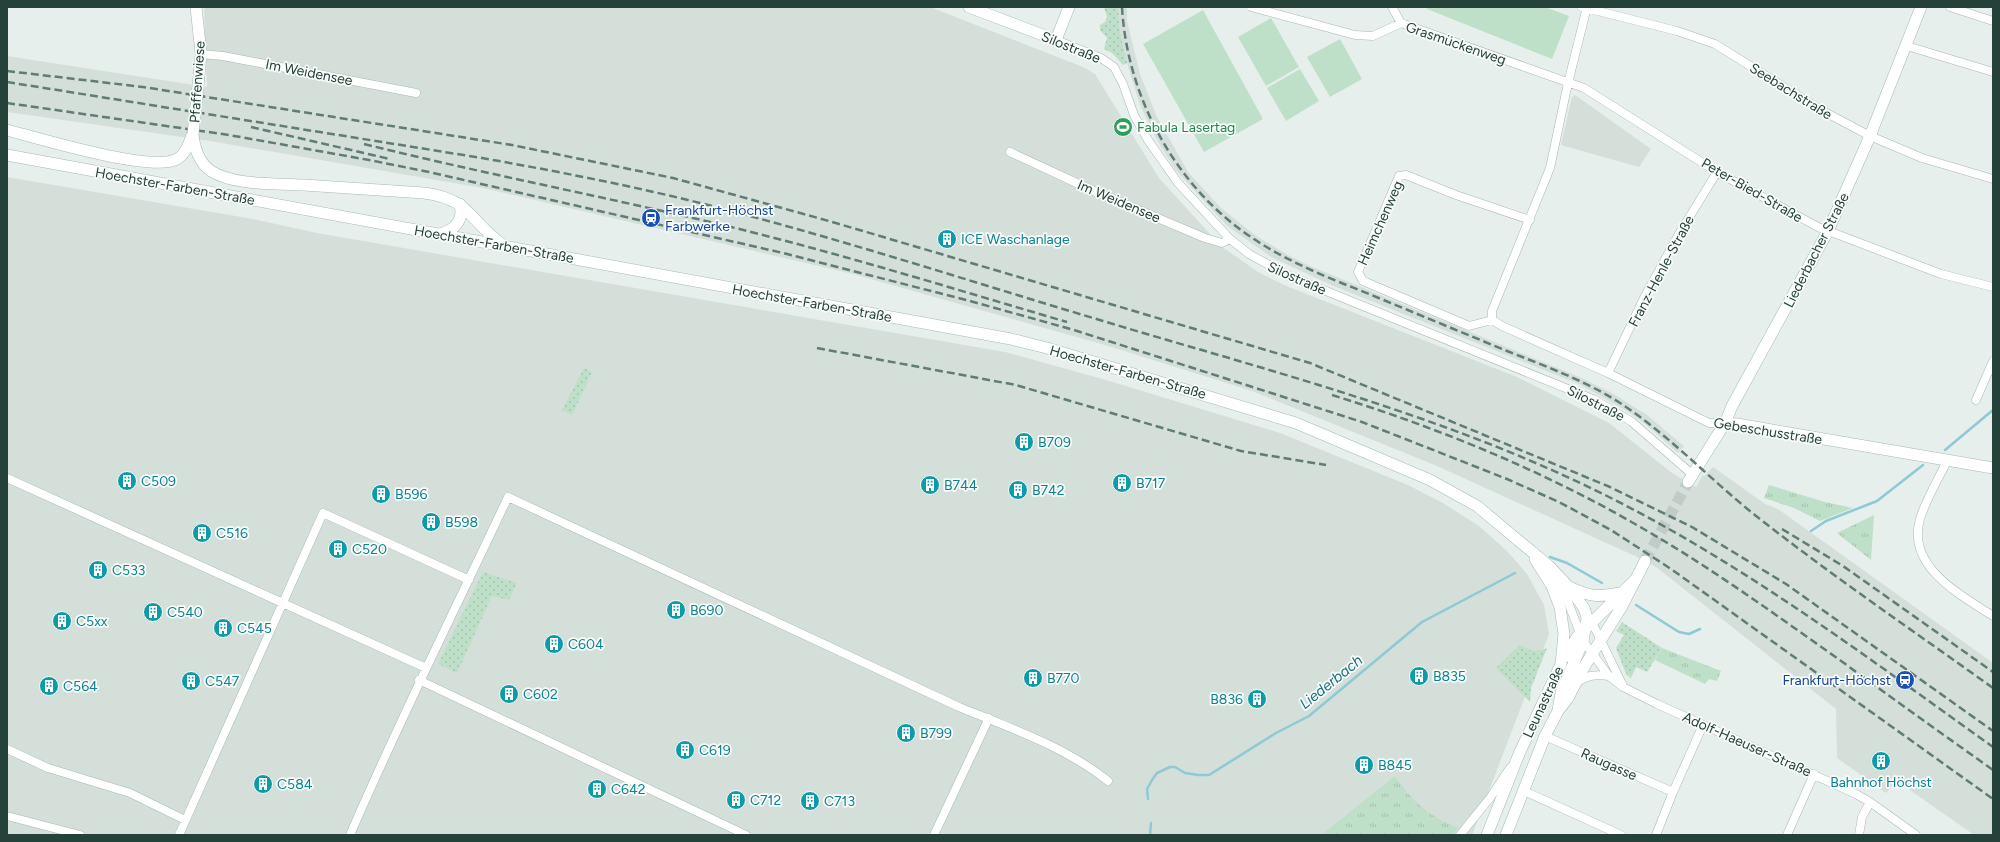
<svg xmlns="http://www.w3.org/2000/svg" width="2000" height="842" font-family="Figtree,sans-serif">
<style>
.built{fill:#d4dfda}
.grass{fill:url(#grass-dots)}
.park{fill:url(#park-tufts)}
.pitch{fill:#bfe0c8}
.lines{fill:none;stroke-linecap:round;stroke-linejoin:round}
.stream{stroke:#8ec9d4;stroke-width:2.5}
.secondary-tunnel{stroke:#bfccc8;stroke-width:11;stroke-dasharray:11 5.5;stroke-linecap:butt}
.street-casing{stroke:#a8b8b2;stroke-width:9}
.secondary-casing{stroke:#a4bbb3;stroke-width:12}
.street{stroke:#fff;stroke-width:8}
.secondary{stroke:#fff;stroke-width:11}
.rail{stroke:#5f7d75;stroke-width:2.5;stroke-dasharray:8 4;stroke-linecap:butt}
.secondary-bridge-casing{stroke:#a4bbb3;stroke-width:12;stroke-linecap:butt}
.secondary-bridge{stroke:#fff;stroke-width:11}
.labels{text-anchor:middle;stroke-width:3.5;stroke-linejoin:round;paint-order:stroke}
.street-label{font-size:14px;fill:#24423a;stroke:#f7fbf9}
.leisure-label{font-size:14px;fill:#27864d;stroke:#f7fbf9;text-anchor:start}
.transit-label{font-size:14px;fill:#164399;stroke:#f7fbf9;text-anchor:start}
.culture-label{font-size:14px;fill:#0d838f;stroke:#f7fbf9;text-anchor:start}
.water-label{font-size:15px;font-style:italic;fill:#1c6f80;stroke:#f7fbf9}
</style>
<defs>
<pattern id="grass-dots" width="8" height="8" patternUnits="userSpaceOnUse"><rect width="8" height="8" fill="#bfe0c8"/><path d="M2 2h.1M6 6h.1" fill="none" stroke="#a4c1ad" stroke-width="1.8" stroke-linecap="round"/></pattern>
<pattern id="park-tufts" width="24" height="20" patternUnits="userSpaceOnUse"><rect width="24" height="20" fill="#bfe0c8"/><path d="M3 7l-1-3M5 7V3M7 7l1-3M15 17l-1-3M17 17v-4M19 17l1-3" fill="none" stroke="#a4c1ad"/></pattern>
</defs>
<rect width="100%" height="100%" fill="#e6efeb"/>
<path class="built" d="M204,7H930L1083,67L1095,74L1159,178L1221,246L1258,272L1284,285L1517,377L1609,423L1672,473L1696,487L1703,475L1704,476L1713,467L1765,504L1778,509L1993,663V835H1974L1897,781L1886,793L1837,758L1836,709L1656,567L1635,556L1437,466L1252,391L1105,345L853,274L483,188L210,141L7,112V56L207,87Z
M1118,7H1127V21L1140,74L1156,115L1188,172L1220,207L1256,236L1288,255L1310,266L1577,376L1610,392L1647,415L1684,446L1678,453L1644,423L1627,411L1579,384L1331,285L1271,257L1226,225L1175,169L1155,137L1140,105L1127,63L1120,31Z
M1575,95L1651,149L1639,167L1561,145L1572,97Z
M7,177L253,219L317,233L1005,352L1106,380L1280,433L1408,485L1443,503L1479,526L1507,551L1527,574L1544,605L1549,634L1472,835H7Z"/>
<path class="grass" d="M1104,7H1118L1120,31L1127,63L1123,65L1112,53L1104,49L1107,38L1100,30V25L1105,22L1107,17Z
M584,368L592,372L572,415L562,410Z
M483,572L517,583L509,600L492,596L457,673L438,664Z
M1622,622L1662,648L1647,672L1636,667L1631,678L1626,674L1616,648L1624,635L1616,631Z
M1520,645C1531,651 1535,653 1547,648L1531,688L1530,702L1496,668Z"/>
<path class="park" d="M1769,485L1825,502L1853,508L1820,521L1794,508L1764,498Z
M1874,515L1871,560L1837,533Z
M1662,648L1721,671L1717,681L1709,679L1705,684L1655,660Z
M1395,776C1411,801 1431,818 1459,828L1452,835H1321Z"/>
<path class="pitch" d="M1428,7H1545L1569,16L1552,59L1427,9Z
M1203,10L1263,119L1204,152L1143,44Z
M1271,18L1299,67L1266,86L1238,37Z
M1340,39L1362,79L1330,97L1307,57Z
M1300,69L1319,101L1286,121L1267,88Z"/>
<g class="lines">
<path class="stream" d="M1945,450L1993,410
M1811,531L1826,521L1877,501L1923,465
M1550,557L1567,563L1602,583
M1636,605L1679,632L1689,634L1700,629
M1148,799L1147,789L1152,780L1157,773L1170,767H1175L1185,773L1198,775H1209L1276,733L1309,716L1422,622L1515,573
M1150,835L1151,823"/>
<path class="secondary-tunnel" d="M1645,561L1688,482"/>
<g class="street-casing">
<path id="street" d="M1251,7L1355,35L1373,36L1401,23L1584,88L1717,172L1818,227L1941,274L1993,287
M1392,7L1401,23
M1582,7L1677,31L1715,44L1821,110L1870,136L1922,158L1993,179
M1950,7L1993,21
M1056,40L1101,58L1114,67L1123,84L1134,115L1148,140L1178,183L1230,239L1249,254L1289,276L1595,400L1632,422L1693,475
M1907,46L1993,72
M201,54L223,56L416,93
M1010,152L1096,192L1205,238L1222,243L1230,239
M1492,320L1469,326L1363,281L1358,272L1399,176L1406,175L1456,195L1530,220
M1492,320V311L1550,168L1568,83L1587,7
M1492,320L1502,326L1608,373L1709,423H1725
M1608,373L1644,298L1679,234L1717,172
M1976,400L1993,361
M1947,461C1938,480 1926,499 1920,519C1906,567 1961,595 1993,616
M7,478L426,668
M1553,580L1568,602L1583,641L1609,676L1623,687L1657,704L1856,794L1870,802L1916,835
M1590,618L1622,684
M419,680L746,835
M1576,683C1587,675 1596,674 1609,676
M1545,736L1673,792
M7,749L48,768L130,793L185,820
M1524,791L1621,835
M7,816L80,835
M179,835L323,513L469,580
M350,835C399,721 455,610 508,497L959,707C1010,728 1064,746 1108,781
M934,835L989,718
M1460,835L1490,798L1510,768
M1656,835L1673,792L1703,725
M1787,835L1814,774
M1859,835L1862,817L1870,802"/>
</g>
<g class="secondary-casing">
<path id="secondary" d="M196,7L201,54L198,86
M969,7L1056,40L1069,7
M7,130C41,139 147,171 175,160C185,156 189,144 192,135
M193,134C194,147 199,163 211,171C234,186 277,183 304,185C344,188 384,190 424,193C471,199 469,221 503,245
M7,155L1011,339L1047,348L1296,423L1430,480L1477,506L1549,566L1567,585L1584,608L1587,618L1583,641L1561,693L1558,711
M440,234C455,230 464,220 460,204
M1725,423L1737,424L1993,468
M1688,482L1725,423L1732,406L1828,231L1870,136L1921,7
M1569,587C1590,597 1598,597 1620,593
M1565,657L1577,637L1636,579L1645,561
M1487,835L1519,754L1561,664L1564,634L1560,607L1552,586L1535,559
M1506,835L1545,736L1558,711L1568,698L1584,667L1622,606L1636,579"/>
</g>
<use href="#street" class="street"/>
<use href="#secondary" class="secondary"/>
<path class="rail" d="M1122,7C1127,98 1177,189 1254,239C1290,263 1329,278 1369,294C1415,313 1461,332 1507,351C1545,366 1583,380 1617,401C1670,435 1711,481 1760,519C1835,578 1915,632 1993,688
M7,71L143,87L512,145L673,178L829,221L1310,363L1610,487L1692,527L1786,584L1993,731
M7,82L482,158C555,171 628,185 700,203C835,237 969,281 1103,321C1273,372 1447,416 1607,496C1745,565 1868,658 1993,747
M7,103L229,135L369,160L429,172L783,253L970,301L1074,330L1362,422L1507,479L1559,502L1611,530L1671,569L1993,799
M251,127L390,159
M364,144C485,174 606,197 727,226C842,254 954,289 1067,322
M817,348L1016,385L1241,451L1326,465
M1332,395C1439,428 1544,471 1642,528C1710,567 1773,613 1837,658C1889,696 1941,733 1993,770
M1782,529L1843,566L1993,672"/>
<g class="secondary-bridge-casing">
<path id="secondary-bridge" d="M193,134L198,86"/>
</g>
<use href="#secondary-bridge" class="secondary-bridge"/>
</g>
<defs>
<g id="stadium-disc" transform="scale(1)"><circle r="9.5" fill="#2e9e5b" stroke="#f7fbf9"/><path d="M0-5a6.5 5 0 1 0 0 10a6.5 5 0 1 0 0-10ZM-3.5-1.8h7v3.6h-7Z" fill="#fff"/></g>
<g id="station-disc" transform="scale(1)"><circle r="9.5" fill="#1a4fb4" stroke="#f7fbf9"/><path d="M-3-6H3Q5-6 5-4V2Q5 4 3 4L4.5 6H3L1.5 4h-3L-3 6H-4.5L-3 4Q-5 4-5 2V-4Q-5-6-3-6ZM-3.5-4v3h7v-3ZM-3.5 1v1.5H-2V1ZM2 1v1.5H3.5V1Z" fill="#fff"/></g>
<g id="building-disc" transform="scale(1)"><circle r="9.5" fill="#0f9aa8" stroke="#f7fbf9"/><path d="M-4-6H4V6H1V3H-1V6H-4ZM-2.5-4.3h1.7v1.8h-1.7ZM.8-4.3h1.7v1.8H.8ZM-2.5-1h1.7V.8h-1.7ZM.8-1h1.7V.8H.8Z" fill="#fff"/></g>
</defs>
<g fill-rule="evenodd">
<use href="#stadium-disc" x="1123" y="127"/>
<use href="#station-disc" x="651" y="218"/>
<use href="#building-disc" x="947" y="239"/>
<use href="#building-disc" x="1024" y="442"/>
<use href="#building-disc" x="127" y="481"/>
<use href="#building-disc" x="1122" y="483"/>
<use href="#building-disc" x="930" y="485"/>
<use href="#building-disc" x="1018" y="490"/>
<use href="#building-disc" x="381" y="494"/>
<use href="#building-disc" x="431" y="522"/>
<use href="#building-disc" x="202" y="533"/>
<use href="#building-disc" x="338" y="549"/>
<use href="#building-disc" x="98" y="570"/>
<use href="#building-disc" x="676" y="610"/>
<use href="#building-disc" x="153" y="612"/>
<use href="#building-disc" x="62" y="621"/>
<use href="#building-disc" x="223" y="628"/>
<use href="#building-disc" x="554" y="644"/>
<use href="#building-disc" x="1419" y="676"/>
<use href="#building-disc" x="1033" y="678"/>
<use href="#station-disc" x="1905" y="680"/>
<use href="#building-disc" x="191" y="681"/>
<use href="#building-disc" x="49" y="686"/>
<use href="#building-disc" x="509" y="694"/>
<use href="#building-disc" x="1257" y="699"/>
<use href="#building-disc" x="906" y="733"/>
<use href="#building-disc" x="685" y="750"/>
<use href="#building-disc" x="1881" y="761"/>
<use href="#building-disc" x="1364" y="765"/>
<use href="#building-disc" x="263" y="784"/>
<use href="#building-disc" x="597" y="789"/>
<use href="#building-disc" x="736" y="800"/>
<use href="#building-disc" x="810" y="801"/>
</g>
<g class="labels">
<g class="street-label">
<text transform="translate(1456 43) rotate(19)" y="5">Grasmückenweg</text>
<text transform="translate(1071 47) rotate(22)" y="5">Silostraße</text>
<text transform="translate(309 72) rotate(11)" y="5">Im Weidensee</text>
<text transform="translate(197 82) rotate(-86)" y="5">Pfaffenwiese</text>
<text transform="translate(1791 91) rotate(32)" y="5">Seebachstraße</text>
<text transform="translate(175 186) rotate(10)" y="5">Hoechster-Farben-Straße</text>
<text transform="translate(1752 190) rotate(30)" y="5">Peter-Bied-Straße</text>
<text transform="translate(1119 201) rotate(23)" y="5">Im Weidensee</text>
<text transform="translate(1380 223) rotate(-66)" y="5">Heimchenweg</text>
<text transform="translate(494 244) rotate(10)" y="5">Hoechster-Farben-Straße</text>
<text transform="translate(1816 250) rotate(-63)" y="5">Liederbacher Straße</text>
<text transform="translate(1661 271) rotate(-62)" y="5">Franz-Henle-Straße</text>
<text transform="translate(1297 278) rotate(24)" y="5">Silostraße</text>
<text transform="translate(812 303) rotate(10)" y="5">Hoechster-Farben-Straße</text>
<text transform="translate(1128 372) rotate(16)" y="5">Hoechster-Farben-Straße</text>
<text transform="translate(1596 403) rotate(27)" y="5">Silostraße</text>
<text transform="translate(1768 431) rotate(9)" y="5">Gebeschusstraße</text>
<text transform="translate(1543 702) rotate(-65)" y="5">Leunastraße</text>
<text transform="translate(1747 744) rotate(24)" y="5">Adolf-Haeuser-Straße</text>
<text transform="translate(1609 764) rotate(24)" y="5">Raugasse</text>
</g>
<g class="leisure-label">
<text x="1137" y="132">Fabula Lasertag</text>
</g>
<g class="transit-label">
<text x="665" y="215">Frankfurt-Höchst<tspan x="665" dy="16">Farbwerke</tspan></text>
<text x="1891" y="685" text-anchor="end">Frankfurt-Höchst</text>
</g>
<g class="culture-label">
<text x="961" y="244">ICE Waschanlage</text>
<text x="1038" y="447">B709</text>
<text x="141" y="486">C509</text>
<text x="1136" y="488">B717</text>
<text x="944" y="490">B744</text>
<text x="1032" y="495">B742</text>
<text x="395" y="499">B596</text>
<text x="445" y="527">B598</text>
<text x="216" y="538">C516</text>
<text x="352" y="554">C520</text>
<text x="112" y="575">C533</text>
<text x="690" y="615">B690</text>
<text x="167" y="617">C540</text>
<text x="76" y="626">C5xx</text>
<text x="237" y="633">C545</text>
<text x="568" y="649">C604</text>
<text x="1433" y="681">B835</text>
<text x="1047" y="683">B770</text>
<text x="205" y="686">C547</text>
<text x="63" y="691">C564</text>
<text x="523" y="699">C602</text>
<text x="1243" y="704" text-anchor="end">B836</text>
<text x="920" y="738">B799</text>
<text x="699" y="755">C619</text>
<text x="1378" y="770">B845</text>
<text x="1881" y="787" text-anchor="middle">Bahnhof Höchst</text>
<text x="277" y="789">C584</text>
<text x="611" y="794">C642</text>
<text x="750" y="805">C712</text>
<text x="824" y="806">C713</text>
</g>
<g class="water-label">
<text transform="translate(1331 682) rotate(-39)" y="5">Liederbach</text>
</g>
</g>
<rect width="2000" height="842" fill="none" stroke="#24423a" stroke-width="16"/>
</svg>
